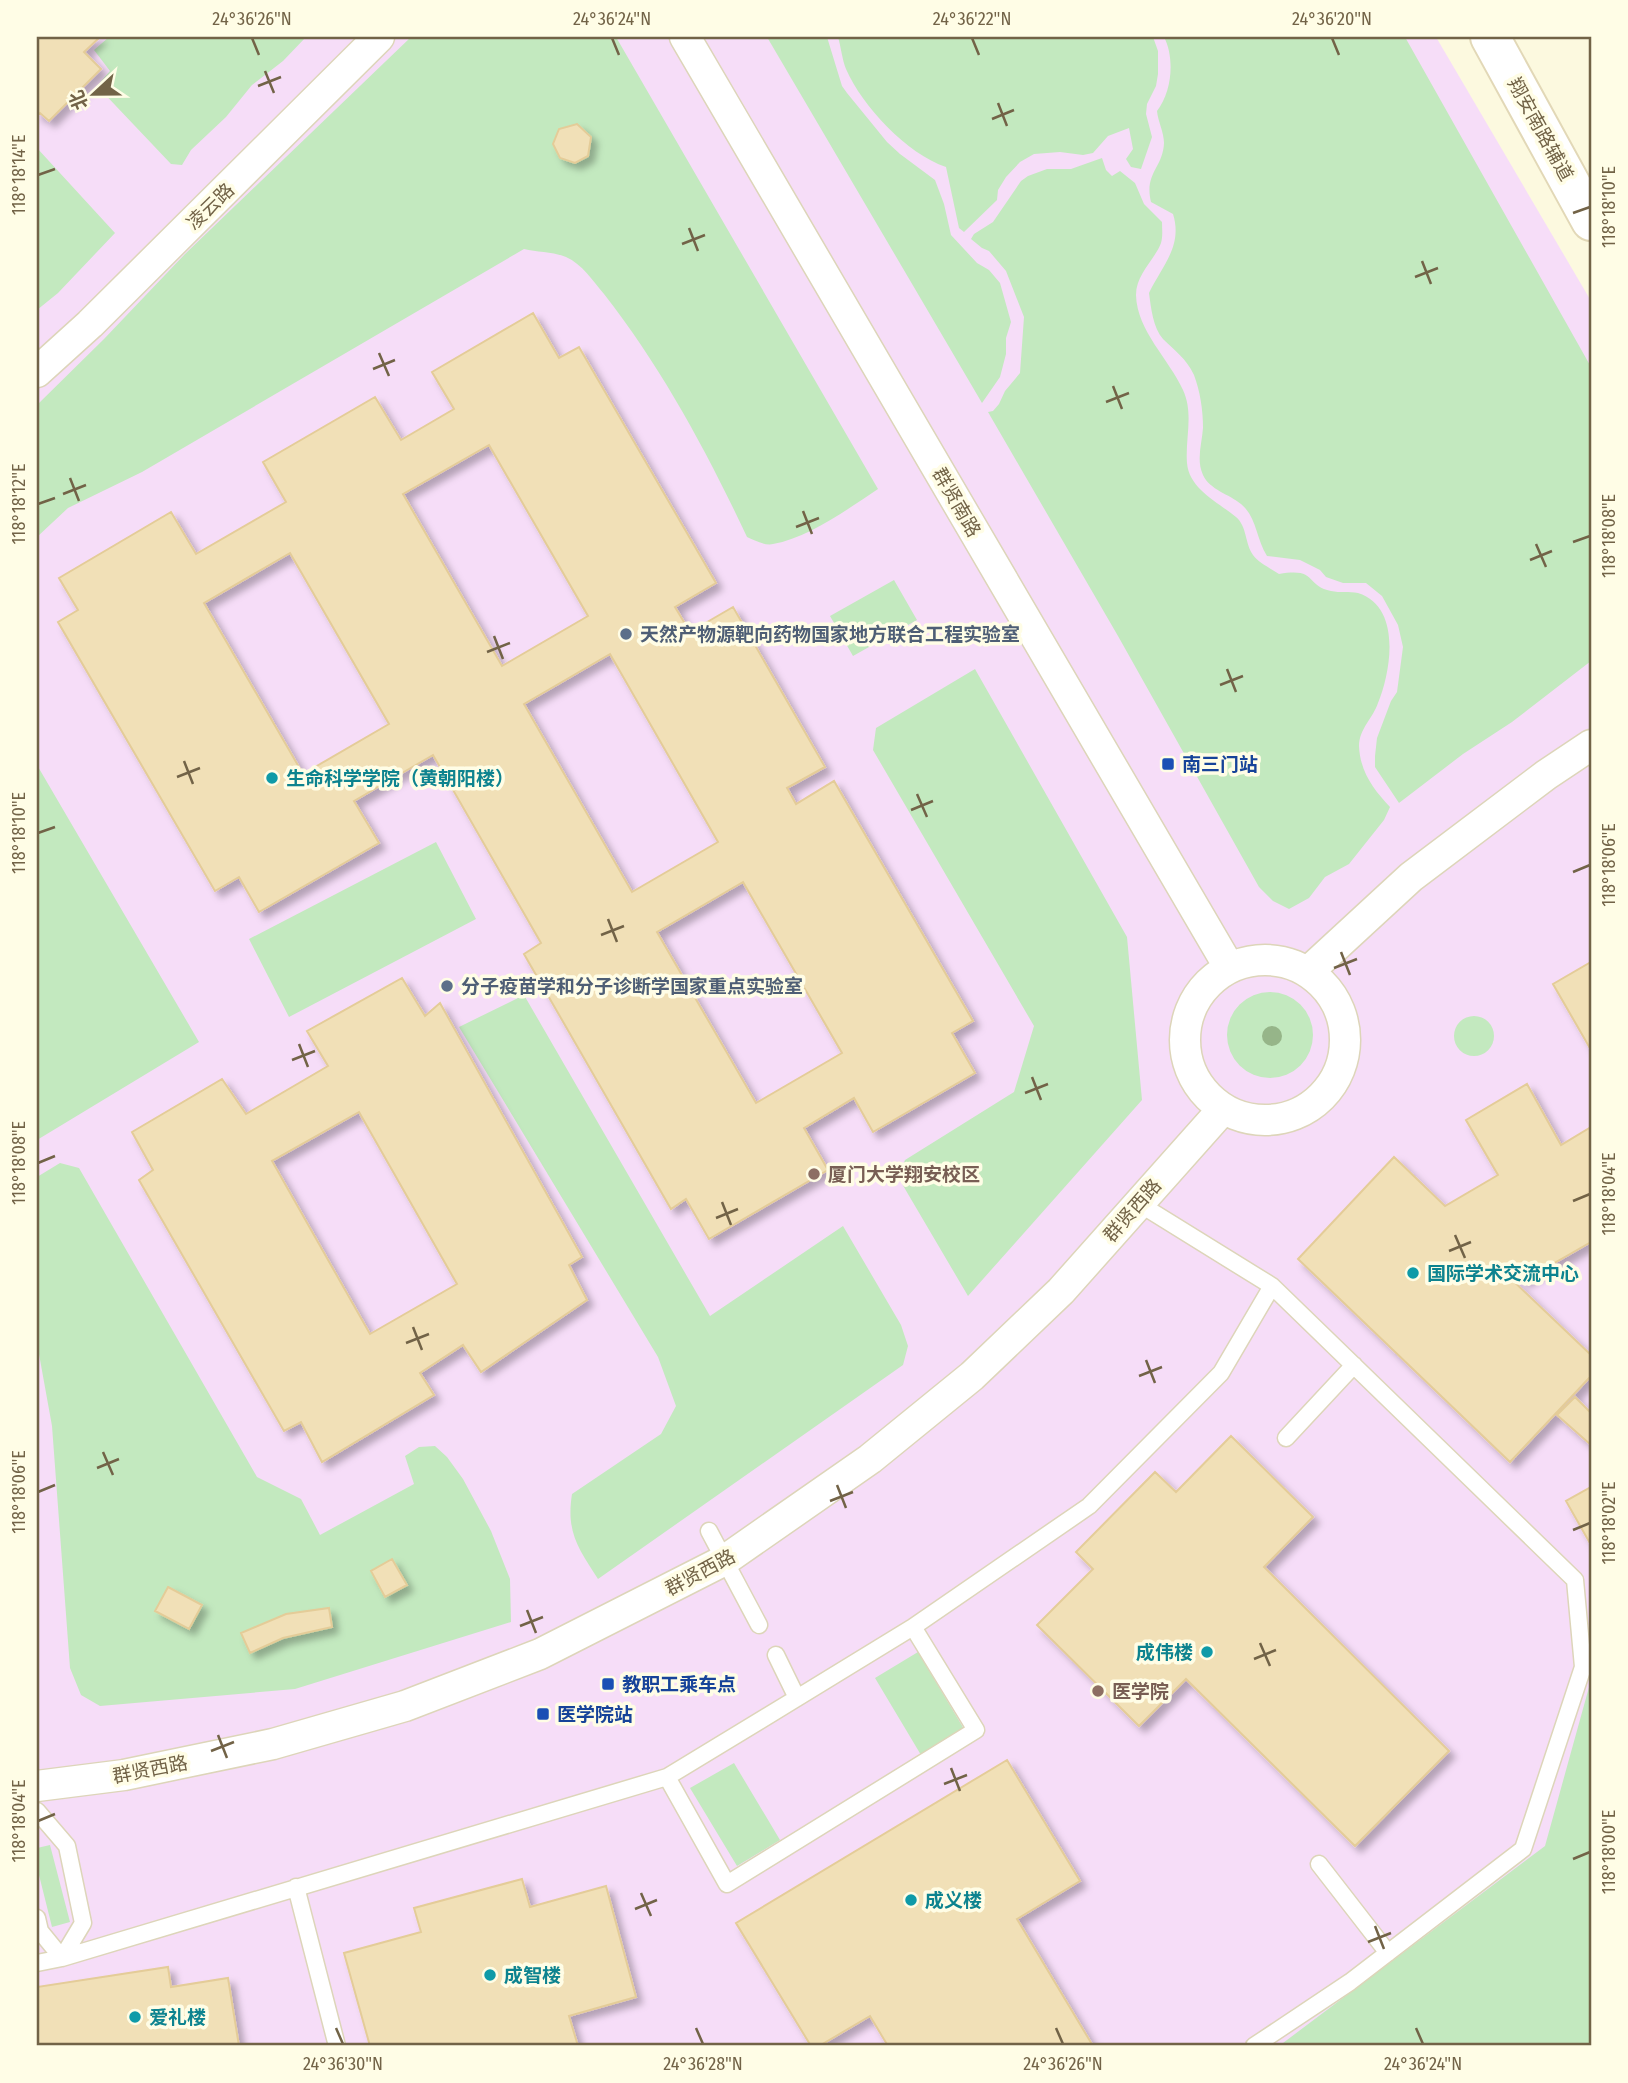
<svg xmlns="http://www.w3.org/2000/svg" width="1628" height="2083" font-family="'Fira Sans Condensed','Noto Sans SC',sans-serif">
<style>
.education{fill:#f6ddf8}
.green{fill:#c3e9bf}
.building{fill:#f1e0b7;stroke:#e4cc98;stroke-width:2;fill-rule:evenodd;filter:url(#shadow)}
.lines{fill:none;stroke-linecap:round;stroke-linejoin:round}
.lane-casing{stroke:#ddd5b9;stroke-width:19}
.street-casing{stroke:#ddd5b9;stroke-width:33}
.secondary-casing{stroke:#e2d8b7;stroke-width:42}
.lane{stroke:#fff;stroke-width:16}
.street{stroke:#fff;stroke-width:30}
.secondary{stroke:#fff;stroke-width:38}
.tree{fill:#96b589}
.ticks{fill:none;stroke:#726347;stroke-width:2.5}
.service-dot{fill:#5c6f8a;stroke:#fffde6;stroke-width:2.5}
.transit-dot{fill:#1a4fb4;stroke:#fffde6;stroke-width:2.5}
.culture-dot{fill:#0f9aa8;stroke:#fffde6;stroke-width:2.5}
.education-dot{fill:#8d6e63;stroke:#fffde6;stroke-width:2.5}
.labels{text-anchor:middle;stroke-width:7;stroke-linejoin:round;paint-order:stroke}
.street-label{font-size:19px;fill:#726347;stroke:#fffde6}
.service-label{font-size:19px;font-weight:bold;fill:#4e5e75;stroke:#fffde6;text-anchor:start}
.transit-label{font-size:19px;font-weight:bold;fill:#164399;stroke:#fffde6;text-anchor:start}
.culture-label{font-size:19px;font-weight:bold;fill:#0d838f;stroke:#fffde6;text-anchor:start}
.education-label{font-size:19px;font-weight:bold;fill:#785e54;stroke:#fffde6;text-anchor:start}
.neatline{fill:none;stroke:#726347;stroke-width:2.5}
.ticks-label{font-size:18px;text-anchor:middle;fill:#726347}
</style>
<defs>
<filter id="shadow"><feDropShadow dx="6" dy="6" stdDeviation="3.5" flood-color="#0004"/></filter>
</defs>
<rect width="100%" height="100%" fill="#fcf9df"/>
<path class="education" d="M37,37H1436L1591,301V2046H37Z"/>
<path class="green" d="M109,37H306L283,61L252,85L226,117L191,150L182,165L171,164L97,86L110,71L94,50Z
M411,37H616L878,489C848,509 808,538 773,544C765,546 754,540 747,537C707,452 662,368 604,294C593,281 582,264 566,257C554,252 537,252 524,249L142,472L68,508L37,537V405L104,339L185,254Z
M767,37H827L842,86L847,93L887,142L900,154L935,180L944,204L951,235L977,263L989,270L1000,283L1011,322L1006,338V354L1000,377L982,403Z
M838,37H1153L1158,51V74L1156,86L1147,104L1146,114L1152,137L1141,169L1131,167L1126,159L1133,149L1129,128L1108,136L1093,153L1083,155L1060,152L1034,154L1020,162L1006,177L998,190L997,200L964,232L959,228L946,167C907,154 862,106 846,69C842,59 841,47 838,37Z
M1164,37H1405L1591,367V661L1512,722L1463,754L1399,803L1375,767V756L1377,738L1391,701L1397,692L1403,647L1398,625L1382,596L1366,583H1343L1326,577L1320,570L1300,560L1267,556C1256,539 1257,517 1241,504C1229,494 1210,490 1203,475C1196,460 1202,443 1203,428C1203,410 1200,391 1194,375C1186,358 1175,351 1163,339C1153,328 1151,308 1149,293C1162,266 1183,246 1173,214L1151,202C1144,173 1163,168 1164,143C1164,132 1158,122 1157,111C1172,92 1175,58 1164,37Z
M37,148L115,233L58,293L37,310Z
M1102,158L1106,170L1112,176L1120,171L1135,183L1144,204L1162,222C1162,229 1163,236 1161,243C1154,261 1136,274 1136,295C1137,331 1169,359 1183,390C1194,414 1185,438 1187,463C1189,489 1218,502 1236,517C1247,526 1245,544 1253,555C1259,563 1270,568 1279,574C1318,567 1305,586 1331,591C1340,593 1349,591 1358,593C1402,607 1391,671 1378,703C1373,718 1359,729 1359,746C1360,772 1374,790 1390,807L1384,820L1349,864L1325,877L1309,898L1289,909L1273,901L1259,887L1118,636L988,412L993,411L999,404L1005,391L1020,373L1024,317L1006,271L989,251L982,248L971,239L974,234L993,222L1021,181L1028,176L1047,169H1071Z
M894,580L917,620L853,656L830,616Z
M975,669L1127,937L1142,1100L968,1296L898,1177L905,1160L1014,1092L1034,1026L873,750L876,728Z
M37,765L199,1042L37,1140Z
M436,842L476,919L289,1017L249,939Z
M1227 1035a43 43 0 1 1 86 0a43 43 0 1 1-86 0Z
M524,995L710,1316L843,1226L901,1325L908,1346L903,1365L598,1579C578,1548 566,1532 572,1494L661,1434L676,1406L658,1357L459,1027Z
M1454 1036a20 20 0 1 1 40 0a20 20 0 1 1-40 0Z
M60,1163L79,1168L257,1477L301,1499L320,1535L414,1484L405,1456L419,1447L435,1446L447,1457L463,1479L491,1531L510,1579L511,1622L295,1689L100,1706L81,1695L70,1668L52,1426L37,1343V1177Z
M918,1652L964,1729L921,1755L875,1678Z
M1591,1680V2046H1279L1545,1846Z
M734,1763L780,1840L737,1866L690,1788Z
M50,1845L70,1922L52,1927L37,1867V1848Z"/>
<path class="building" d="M37,37H100L84,52L101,69L49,121L40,113L37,116Z
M577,124L591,137L588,156L575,163L560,158L553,144L559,129Z
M533,313L559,358L579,347L716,583L675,607L690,632L733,607L825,767L787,788L796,804L834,781L973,1021L952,1033L975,1073L873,1132L854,1098L804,1128L828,1170L709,1239L686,1199L671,1209L524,954L541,943L433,755L354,801L379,843L259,912L239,877L215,891L58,622L78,610L59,578L171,512L196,554L286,502L263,462L375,397L401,440L454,409L432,372ZM489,445L588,616L502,666L403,494ZM290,553L389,724L303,774L204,603ZM610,654L718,842L632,892L524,704ZM743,882L842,1053L756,1103L657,932Z
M1591,962V1050L1553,984Z
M402,978L425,1016L440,1003L582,1257L569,1265L587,1300L481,1372L463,1345L420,1373L434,1395L322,1462L301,1422L284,1431L139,1180L153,1170L132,1132L222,1079L246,1114L328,1066L307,1031ZM359,1112L457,1284L370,1334L272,1161Z
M1527,1084L1561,1145L1591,1127V1242L1523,1281L1517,1270L1508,1276L1591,1355V1376L1510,1462L1298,1259L1394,1157L1445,1206L1498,1175L1466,1120Z
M1575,1397L1591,1413V1445L1557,1415Z
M1231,1436L1313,1517L1264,1567L1449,1751L1355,1846L1186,1679L1139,1726L1037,1625L1093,1569L1076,1552L1155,1472L1176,1492Z
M1591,1487V1545L1566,1501Z
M392,1559L407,1585L385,1597L371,1571Z
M168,1587L202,1605L189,1629L155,1611Z
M329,1608L332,1627L283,1638L250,1653L241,1633L286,1614Z
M1007,1760L1080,1881L1017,1919L1093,2046H888L870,2016L819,2046H811L736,1923Z
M522,1879L530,1907L606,1886L636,1997L569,2016L578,2046H370L344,1953L421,1932L414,1908Z
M168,1967L171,1987L228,1978L239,2046H37V1987Z"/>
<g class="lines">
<g class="lane-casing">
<path id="lane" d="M1138,1203L1272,1286L1575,1580L1583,1667L1523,1849L1350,1982L1254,2046
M1286,1438L1354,1365
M709,1531L759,1625
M776,1655L797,1698L913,1627L1089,1506L1221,1373L1272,1286
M797,1698L667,1777L727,1884L976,1730L913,1627
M37,1811L67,1846L83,1923L62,1958L40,1931L37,1918
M1319,1864L1388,1953
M296,1887L337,2046
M37,1963L62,1958L667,1777"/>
</g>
<g class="street-casing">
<path id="street" d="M685,37L1229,967
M37,372L90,324L379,37
M1185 1040a80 80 0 1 1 160 0a80 80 0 1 1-160 0Z
M1309,971L1411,877L1546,775L1591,745
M37,1786L124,1775L273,1744L405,1706L540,1654L725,1560L870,1459L972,1376L1061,1291L1223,1109"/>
</g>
<g class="secondary-casing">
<path id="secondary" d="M1490,37L1591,221"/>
</g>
<use href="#lane" class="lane"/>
<use href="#street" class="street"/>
<use href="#secondary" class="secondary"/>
</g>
<circle class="tree" cx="1272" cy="1036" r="10"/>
<path class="ticks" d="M252,38L259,55M612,38L619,55M972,38L979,55M1332,38L1339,55M265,71L274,93M258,86L281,77M998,103L1007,126M992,119L1014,110M38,175L55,169M1573,213L1590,207M689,228L698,251M682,244L705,235M1422,261L1431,284M1415,277L1438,268M379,353L389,376M373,369L395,360M1113,386L1122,409M1106,402L1129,393M70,478L79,501M63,494L86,485M38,504L55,498M803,511L812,534M796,527L819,518M1573,542L1590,536M1536,544L1546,567M1530,560L1552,551M494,636L503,659M487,652L510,643M1227,669L1236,692M1220,685L1243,676M184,761L193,784M177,777L200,768M917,794L927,817M911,810L933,801M38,833L55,827M1573,872L1590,865M608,919L617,942M601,935L624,926M1341,952L1350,975M1334,968L1357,959M299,1044L308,1067M292,1060L315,1051M1032,1077L1041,1100M1025,1093L1048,1084M38,1163L55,1156M1573,1201L1590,1194M722,1202L731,1225M716,1218L738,1209M1455,1235L1465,1258M1449,1251L1471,1242M413,1327L422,1350M406,1343L429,1334M1146,1360L1155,1383M1139,1376L1162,1367M103,1452L113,1475M97,1468L119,1459M837,1485L846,1508M38,1492L55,1485M830,1501L853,1492M1573,1530L1590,1523M527,1610L536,1633M520,1626L543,1617M1260,1643L1270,1666M1254,1659L1276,1650M218,1735L227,1758M211,1751L234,1742M951,1768L960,1791M944,1784L967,1775M38,1821L55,1814M1573,1859L1590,1852M641,1893L651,1916M635,1909L657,1900M1375,1926L1384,1949M1368,1942L1391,1933M336,2028L343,2044M696,2028L703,2044M1056,2028L1063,2044M1416,2028L1423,2044"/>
<g class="service-dot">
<circle cx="626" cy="634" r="7"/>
<circle cx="447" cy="986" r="7"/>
</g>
<g class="transit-dot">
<rect x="1161" y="757" width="14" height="14" rx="3.5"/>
<rect x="601" y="1677" width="14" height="14" rx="3.5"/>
<rect x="536" y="1707" width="14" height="14" rx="3.5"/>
</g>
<g class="culture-dot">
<circle cx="272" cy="778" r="7"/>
<circle cx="1413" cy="1273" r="7"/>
<circle cx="1207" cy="1652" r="7"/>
<circle cx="911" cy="1900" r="7"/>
<circle cx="490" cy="1975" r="7"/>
<circle cx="135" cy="2017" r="7"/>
</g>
<g class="education-dot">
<circle cx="814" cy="1174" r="7"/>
<circle cx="1098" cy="1691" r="7"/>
</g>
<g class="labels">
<g class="street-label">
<text transform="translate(1541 129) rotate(61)" y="7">翔安南路辅道</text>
<text transform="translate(210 206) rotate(-44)" y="7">凌云路</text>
<text transform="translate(957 502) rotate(60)" y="7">群贤南路</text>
<text transform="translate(1132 1210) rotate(-49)" y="7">群贤西路</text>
<text transform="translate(700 1572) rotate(-28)" y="7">群贤西路</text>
<text transform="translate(150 1769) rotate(-11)" y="7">群贤西路</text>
</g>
<g class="service-label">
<text x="640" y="641">天然产物源靶向药物国家地方联合工程实验室</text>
<text x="461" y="993">分子疫苗学和分子诊断学国家重点实验室</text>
</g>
<g class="transit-label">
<text x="1182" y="771">南三门站</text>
<text x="622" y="1691">教职工乘车点</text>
<text x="557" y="1721">医学院站</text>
</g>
<g class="culture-label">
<text x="286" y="785">生命科学学院（黄朝阳楼）</text>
<text x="1427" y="1280">国际学术交流中心</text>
<text x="1193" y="1659" text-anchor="end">成伟楼</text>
<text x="925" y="1907">成义楼</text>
<text x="504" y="1982">成智楼</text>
<text x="149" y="2024">爱礼楼</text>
</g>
<g class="education-label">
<text x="828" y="1181">厦门大学翔安校区</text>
<text x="1112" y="1698">医学院</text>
</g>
</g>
<rect width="1628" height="2083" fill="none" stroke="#fffde6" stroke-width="77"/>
<g transform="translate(94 94) rotate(248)" stroke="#fffde6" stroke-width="5" paint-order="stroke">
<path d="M0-5L12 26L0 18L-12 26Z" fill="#726347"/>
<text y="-10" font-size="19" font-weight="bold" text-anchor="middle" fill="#726347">北</text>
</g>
<rect x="38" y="38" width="1552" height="2006" class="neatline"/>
<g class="ticks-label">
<text x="252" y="25">24°36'26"N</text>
<text x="612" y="25">24°36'24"N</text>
<text x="972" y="25">24°36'22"N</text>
<text x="1332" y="25">24°36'20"N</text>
<text transform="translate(19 175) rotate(-90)" y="6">118°18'14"E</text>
<text transform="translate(1609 207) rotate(-90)" y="6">118°18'10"E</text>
<text transform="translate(19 504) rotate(-90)" y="6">118°18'12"E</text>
<text transform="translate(1609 536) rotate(-90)" y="6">118°18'08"E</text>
<text transform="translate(19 833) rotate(-90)" y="6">118°18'10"E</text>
<text transform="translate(1609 865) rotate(-90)" y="6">118°18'06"E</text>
<text transform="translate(19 1163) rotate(-90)" y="6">118°18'08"E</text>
<text transform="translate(1609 1194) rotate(-90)" y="6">118°18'04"E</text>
<text transform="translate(19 1492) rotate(-90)" y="6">118°18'06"E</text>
<text transform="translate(1609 1523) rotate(-90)" y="6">118°18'02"E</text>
<text transform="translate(19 1821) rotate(-90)" y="6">118°18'04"E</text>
<text transform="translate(1609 1852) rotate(-90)" y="6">118°18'00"E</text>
<text x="343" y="2070">24°36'30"N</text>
<text x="703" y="2070">24°36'28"N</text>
<text x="1063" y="2070">24°36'26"N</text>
<text x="1423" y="2070">24°36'24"N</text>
</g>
</svg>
